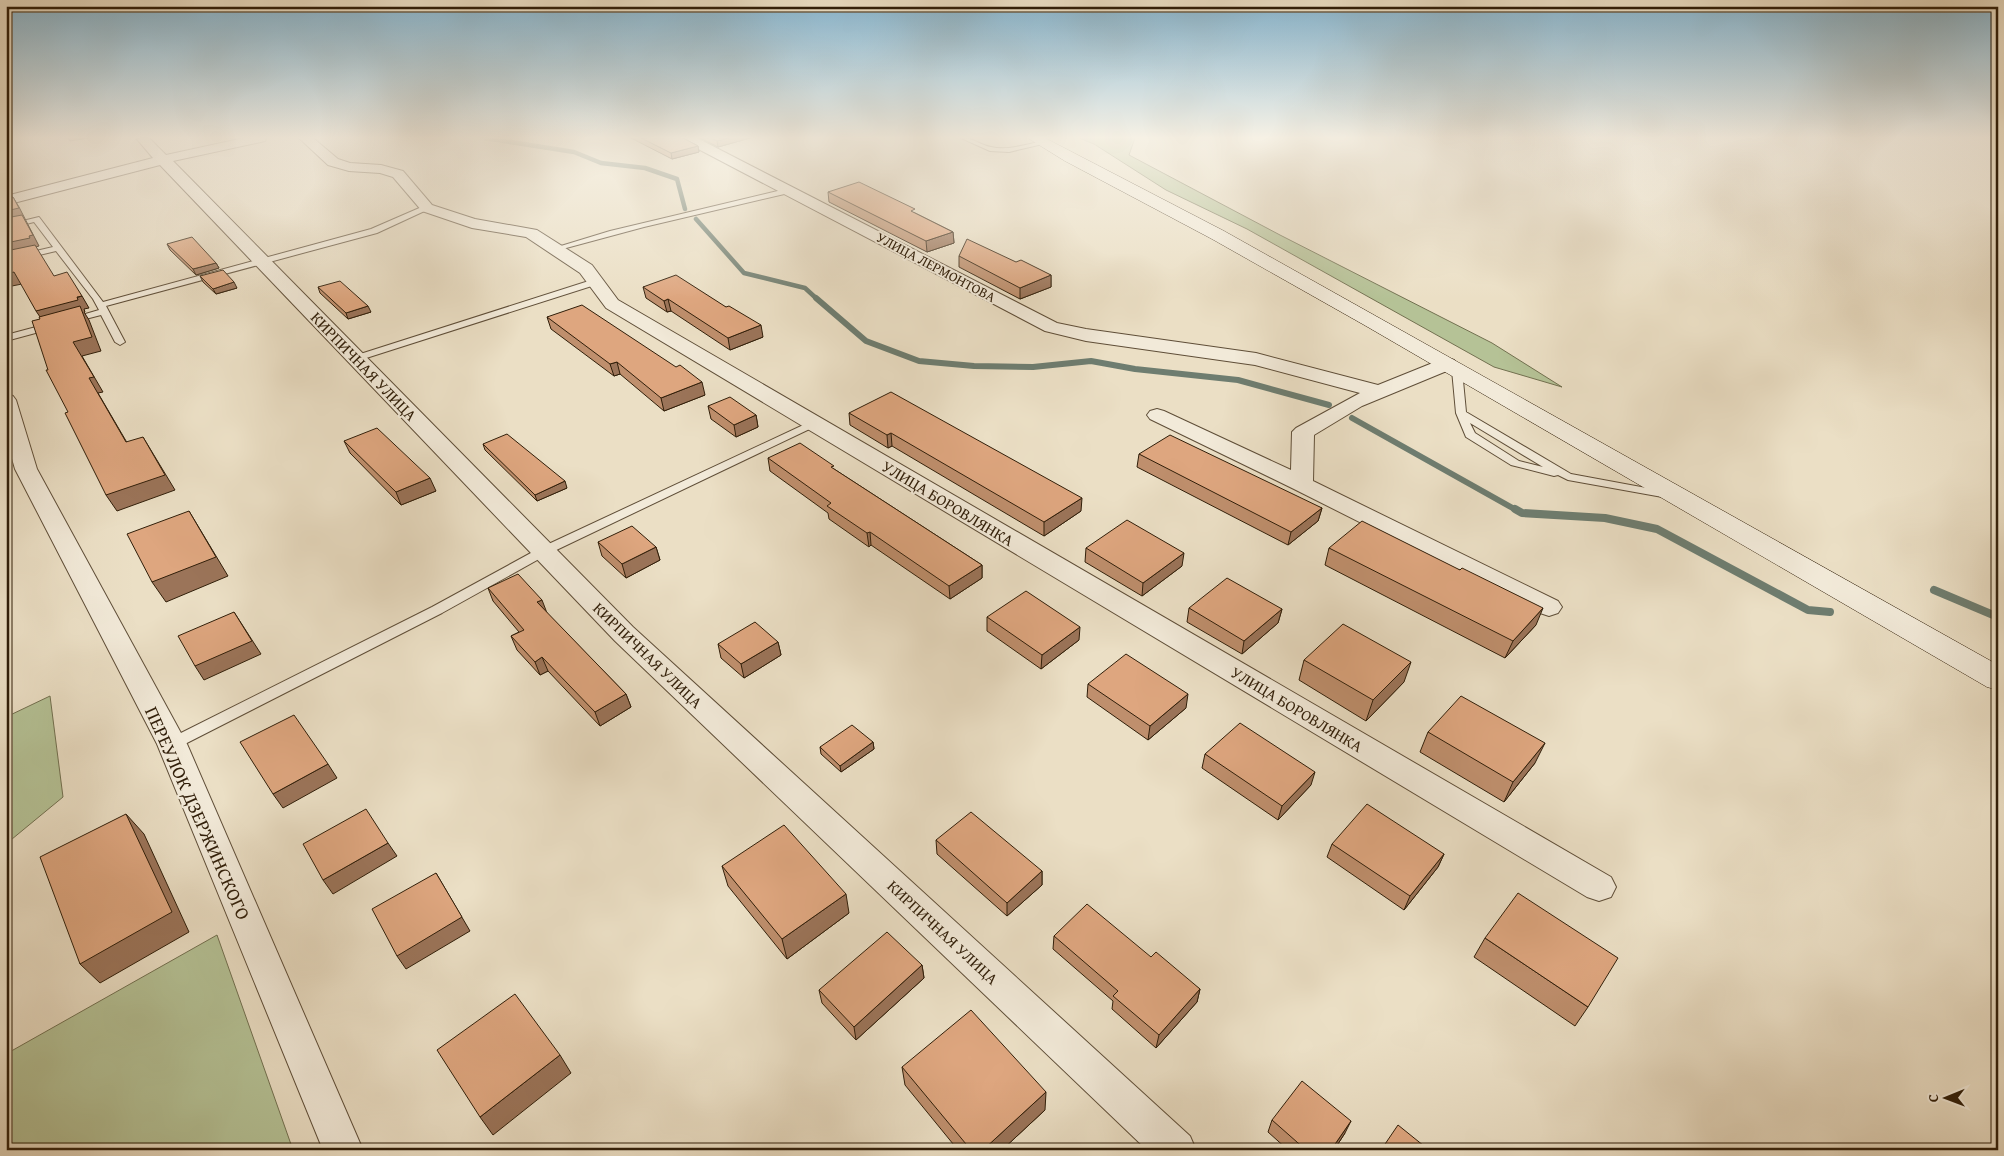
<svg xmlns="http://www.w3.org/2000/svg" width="2004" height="1156" font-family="'Gentium Book Plus',serif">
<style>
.green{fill:#b5c296;stroke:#727050}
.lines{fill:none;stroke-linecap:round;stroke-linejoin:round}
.stream-far2{stroke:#6e7d70;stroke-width:4.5}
.stream-far1{stroke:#6e7d70;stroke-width:6}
.stream{stroke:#6e7d70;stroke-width:8}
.service-casing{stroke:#5f4e38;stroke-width:2}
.minor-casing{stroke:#5f4e38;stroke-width:2}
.secondary-casing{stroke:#301e09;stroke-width:1}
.service{fill:#f2ead9;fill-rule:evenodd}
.minor{fill:#f2ead9;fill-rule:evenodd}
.secondary{fill:#f2ead9;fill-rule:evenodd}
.wall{fill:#bf8f6d;stroke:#301e09}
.shaded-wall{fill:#9b7459;stroke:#301e09}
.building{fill:#dea67f;stroke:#301e09}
.labels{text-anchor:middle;stroke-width:4;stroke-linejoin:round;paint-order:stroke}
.far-street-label{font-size:14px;fill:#301e09;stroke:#f2ead9}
.street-label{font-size:16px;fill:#301e09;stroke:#f2ead9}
.near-street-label{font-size:19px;fill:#301e09;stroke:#f2ead9}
</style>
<rect width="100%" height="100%" fill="#ebdfc5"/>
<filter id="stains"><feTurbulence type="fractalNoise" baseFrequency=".004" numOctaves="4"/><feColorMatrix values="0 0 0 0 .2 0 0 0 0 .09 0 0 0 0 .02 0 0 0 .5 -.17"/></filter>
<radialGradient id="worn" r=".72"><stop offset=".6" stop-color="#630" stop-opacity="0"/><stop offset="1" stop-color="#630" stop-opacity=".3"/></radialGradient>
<path class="green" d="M1079,138H1135L1129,155L1280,235L1492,343L1562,387L1494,367L1247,229L1166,190L1094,144Z
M50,696L63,797L6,844V717Z
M217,935L293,1150H6V1054Z"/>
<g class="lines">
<path class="stream-far2" d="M485,138L574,152L601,163L645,168L677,179L685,209
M696,219L744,273L805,288L817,299"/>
<path class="stream-far1" d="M816,298L866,341L919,361L974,366L1033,367L1091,361L1135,369L1238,380L1329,405
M1352,418L1518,511"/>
<path class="stream" d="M1515,509L1522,513L1605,518L1657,529L1808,610L1830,612
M1934,590L1998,617"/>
<g class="service-casing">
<path id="service" d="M961,138C972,137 980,145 991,147C1008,151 1027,144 1044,141L1047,143L1009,152L990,151Z
M790,188H793V192L644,227L555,251L551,249L610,231Z
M424,206L431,208L377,233L106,306L125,342L120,345L115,342L101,315L70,323L65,320L99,310L93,299L56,251L6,263V258L53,247L34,222L6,229V225L39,217L103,302L371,229Z
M595,279L599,282L598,284L360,360L357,361L352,358L354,356Z
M51,323L54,324V328L6,341V335Z
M1457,367L1462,370L1466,412L1571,474L1668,492L1674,495L1668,498L1568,480L1558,475L1554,476L1511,465L1466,437L1456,413L1452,370ZM1470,423L1543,467L1519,461L1475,433Z
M814,420L818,421L819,423L818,425L548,554L442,613L177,748L172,750L167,748L165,744L167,740L432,607L540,548Z"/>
</g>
<g class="minor-casing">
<path id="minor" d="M136,138H149L166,155L244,138H266L265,141L173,161L633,627L1190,1136L1196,1150H1147L615,641L160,165L6,205V196L153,158Z
M299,138H313L338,159L350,163L381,165L403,171L432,205L475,219L537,230L592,265L618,300L1611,877L1616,887L1611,897L1599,901L1587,897L606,308L580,273L526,237L472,228L422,211L393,177L380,173L349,171L328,165Z
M681,138H697L1057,323L1086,329L1256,353L1378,385L1440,360L1447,358L1454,360L1457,364L1454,368L1362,406L1314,435L1313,481L1558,601L1562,607L1558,613L1549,616L1540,613L1294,489L1150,419L1147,415L1150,411L1157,409L1164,411L1291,470L1292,432L1296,428L1360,393L1255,365L1086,341L1045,331L683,141Z
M6,394L13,396L16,400L37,469L187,744L363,1150H323L157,744L15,469L6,438Z"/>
</g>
<g class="secondary-casing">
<path id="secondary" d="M1028,138H1045L1224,231L1998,665V690L1987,687L1366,326L1212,239L1065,161Z"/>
</g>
<use href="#service" class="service"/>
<use href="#minor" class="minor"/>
<use href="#secondary" class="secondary"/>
</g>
<path class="wall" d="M631,138H683L698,146L699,152L672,159Z
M700,138H750L718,147Z
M828,192L915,213L953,232L954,243L927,252L829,202Z
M167,244L216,263L219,268L196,275L170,250Z
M959,256L1051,275V287L1020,299L959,267Z
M200,276L237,288L216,294L203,282Z
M318,287L371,312L348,319L320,293Z
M643,287L726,307L763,337L730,350L671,311L667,312L646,298Z
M547,317L705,395L664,411L620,374L614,376L551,329Z
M708,406L756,415L758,427L736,437L711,419Z
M849,413L1081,511L1044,536L892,446L888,448L850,425Z
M344,441L436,491L401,505L350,453Z
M483,444L567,488L537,501L485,450Z
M1139,454L1322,508L1318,521L1288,545L1137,467Z
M768,458L834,469L982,565V578L950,599L871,545L869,547L829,519L828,513L770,471Z
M598,542L656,547L660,560L626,578L602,556Z
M1086,548L1182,566L1142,596L1085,562Z
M1329,548L1460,570L1536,625L1505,658L1325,565Z
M488,588L546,612L626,694L631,707L600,726L548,671L540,675L517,650L511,636L519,632L493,601Z
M1189,608L1282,609L1278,623L1242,654L1187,622Z
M987,617L1079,640L1041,669L987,631Z
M778,642L781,655L744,678L721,658L718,644Z
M1304,660L1404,682L1366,721L1299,680Z
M1088,684L1186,708L1148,740L1087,697Z
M1428,732L1535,763L1504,802L1420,752Z
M873,742L874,749L841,772L821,754L820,747Z
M1205,754L1311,785L1278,820L1202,768Z
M936,840L1042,871V885L1007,916L937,854Z
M1332,844L1444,854L1438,867L1404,910L1327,857Z
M722,866L849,913L787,959L728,886Z
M1054,936L1151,957L1200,989L1197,1002L1156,1048L1112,1009L1113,1001L1053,949Z
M1485,938L1588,1007L1575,1026L1474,957Z
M922,965L924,978L856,1040L822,1003L819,990Z
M902,1067L1045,1110L1002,1150H958L905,1085Z
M1272,1120L1345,1133L1334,1150H1288L1268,1132Z"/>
<path class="shaded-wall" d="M68,138H88L70,141Z
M729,138H750L718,147L717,141Z
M698,146L699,152L672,159L671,153Z
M13,197L19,207L39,246L6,256V211Z
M953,232L954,243L927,252L926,241Z
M216,263L219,268L196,275L193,269Z
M14,272L22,284L7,287L6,286V274Z
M1051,275V287L1020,299V288Z
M234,282L237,288L216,294L213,289Z
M82,296L89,308L84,309L85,312H84L89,320L101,351L82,356L103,392L98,393L136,458L36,311Z
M668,299L671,311L667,312L664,301Z
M368,306L371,312L348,319L346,313Z
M761,325L763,337L730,350L728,338Z
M617,362L620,374L614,376L610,364Z
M702,382L705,395L664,411L661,398Z
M756,415L758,427L736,437L734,425Z
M891,433L892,446L888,448L887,435Z
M143,437L175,490L117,511L106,495Z
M430,478L436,491L401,505L396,492Z
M565,481L567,488L537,501L535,495Z
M1082,498L1081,511L1044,536V522Z
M1322,508L1318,521L1288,545L1291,532Z
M189,511L228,576L166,602L152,582Z
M870,532L871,545L869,547L867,533Z
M656,547L660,560L626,578L622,564Z
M1184,553L1182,566L1142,596L1143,583Z
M982,565V578L950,599L949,586Z
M542,600L547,613L537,602Z
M1543,608L1536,625L1505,658L1513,641Z
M1282,609L1278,623L1242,654L1244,641Z
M234,612L261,654L204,680L195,666Z
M1080,627L1079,640L1041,669L1042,655Z
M778,642L781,655L744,678L741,664Z
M542,657L548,671L540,675L535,662Z
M1411,662L1404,682L1366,721L1373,700Z
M626,694L631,707L600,726L595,712Z
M1188,694L1186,708L1148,740L1150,726Z
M873,742L874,749L841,772L840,766Z
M1545,743L1535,763L1504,802L1513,782Z
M328,764L337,778L283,808L273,794Z
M1315,772L1311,785L1278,820L1282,806Z
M126,814L144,834L189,932L100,983L80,964Z
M388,843L397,856L333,894L323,880Z
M1444,854L1438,867L1404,910L1410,896Z
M1042,871V885L1007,916V903Z
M436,873L470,931L406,969L397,956Z
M846,894L849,913L787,959L782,939Z
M922,965L924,978L856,1040L854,1027Z
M1200,989L1197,1002L1156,1048L1159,1035Z
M560,1055L571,1073L493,1135L480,1117Z
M1046,1092L1045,1110L1002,1150H983Z
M1351,1121L1345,1133L1334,1150H1331Z"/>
<path class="building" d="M641,138H683L698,146L671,153Z
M711,138H729L717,141Z
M859,182L915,209L911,211L953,232L926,241L828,192Z
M13,197L19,208L6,211V198Z
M22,215L33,235L29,236L30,238L6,243V218Z
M192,237L216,263L193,269L167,244Z
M967,239L1016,262L1021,260L1051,275L1020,288L959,256Z
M35,245L54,276L67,272L82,296L77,297L78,300L36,311L14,272L6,274V251Z
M223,270L234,282L213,289L200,276Z
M676,275L726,307L729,306L761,325L728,338L668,299L664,301L643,287Z
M340,281L368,306L346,313L318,287Z
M582,305L676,367L680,365L702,382L661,398L617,362L610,364L547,317Z
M80,306L92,337L73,342L94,377L89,378L126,442L143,437L165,475L106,495L65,413L68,412L46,370H48L32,321L40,319L39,317Z
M891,392L1082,498L1044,522L891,433L887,435L849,413Z
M730,397L756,415L734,425L708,406Z
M377,428L430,478L396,492L344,441Z
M507,434L565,481L535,495L483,444Z
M1170,435L1322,508L1291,532L1139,454Z
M800,443L834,466L831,467L982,565L949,586L870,532L867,533L827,506L831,503L768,458Z
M189,511L216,557L152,582L127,534Z
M1127,520L1184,553L1143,583L1086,548Z
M1362,521L1460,570L1462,568L1543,608L1513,641L1329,548Z
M632,526L656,547L622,564L598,542Z
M518,574L542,600L537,602L626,694L595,712L542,657L535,662L511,636L524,630L488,588Z
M1227,578L1282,609L1244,641L1189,608Z
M1026,591L1080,627L1042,655L987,617Z
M234,612L252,641L195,666L178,636Z
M755,622L778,642L741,664L718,644Z
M1343,624L1411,662L1373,700L1304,660Z
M1126,654L1188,694L1150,726L1088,684Z
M1461,696L1545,743L1513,782L1428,732Z
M294,715L328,764L273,794L240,742Z
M1240,723L1315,772L1282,806L1205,754Z
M852,725L873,742L840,766L820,747Z
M1367,804L1444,854L1410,896L1332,844Z
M366,809L388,843L323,880L303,844Z
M971,812L1042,871L1007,903L936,840Z
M126,814L172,912L80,964L40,857Z
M784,825L846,894L782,939L722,866Z
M436,873L462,917L397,956L372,909Z
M1518,893L1618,958L1588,1007L1485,938Z
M1087,904L1151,957L1156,952L1200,989L1159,1035L1113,996L1118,991L1054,936Z
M887,932L922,965L854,1027L819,990Z
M515,994L560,1055L480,1117L437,1050Z
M971,1010L1046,1092L983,1150H971L902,1067Z
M1302,1081L1351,1121L1331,1150H1306L1272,1120Z
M1398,1125L1429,1150H1381Z"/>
<linearGradient id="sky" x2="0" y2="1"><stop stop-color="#88b8d3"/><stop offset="0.46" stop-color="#f6f1e5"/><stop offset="1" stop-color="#f6f1e5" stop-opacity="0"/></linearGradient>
<rect width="2004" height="299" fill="url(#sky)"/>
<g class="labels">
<g class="far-street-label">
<text transform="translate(936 267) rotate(28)" y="5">УЛИЦА ЛЕРМОНТОВА</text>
</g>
<g class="street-label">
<text transform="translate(364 366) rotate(46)" y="6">КИРПИЧНАЯ УЛИЦА</text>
<text transform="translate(948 503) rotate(31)" y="6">УЛИЦА БОРОВЛЯНКА</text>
<text transform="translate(648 655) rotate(44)" y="6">КИРПИЧНАЯ УЛИЦА</text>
<text transform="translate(1297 709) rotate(31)" y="6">УЛИЦА БОРОВЛЯНКА</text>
<text transform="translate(943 932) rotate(43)" y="6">КИРПИЧНАЯ УЛИЦА</text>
</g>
<g class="near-street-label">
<text transform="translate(198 813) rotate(66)" y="7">ПЕРЕУЛОК ДЗЕРЖИНСКОГО</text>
</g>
</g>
<rect width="2004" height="1156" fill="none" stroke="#ebdfc5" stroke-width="25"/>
<rect x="8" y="8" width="1989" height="1141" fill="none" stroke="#301e09" stroke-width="2.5"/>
<rect x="12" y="12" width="1979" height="1131" fill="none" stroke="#301e09"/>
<g transform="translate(1946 1098) rotate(269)" stroke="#f2ead9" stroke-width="4" paint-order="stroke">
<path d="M0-4L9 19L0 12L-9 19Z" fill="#301e09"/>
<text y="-8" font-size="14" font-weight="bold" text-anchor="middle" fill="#301e09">С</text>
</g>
<rect width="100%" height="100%" filter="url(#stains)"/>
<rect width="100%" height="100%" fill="url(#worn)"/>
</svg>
